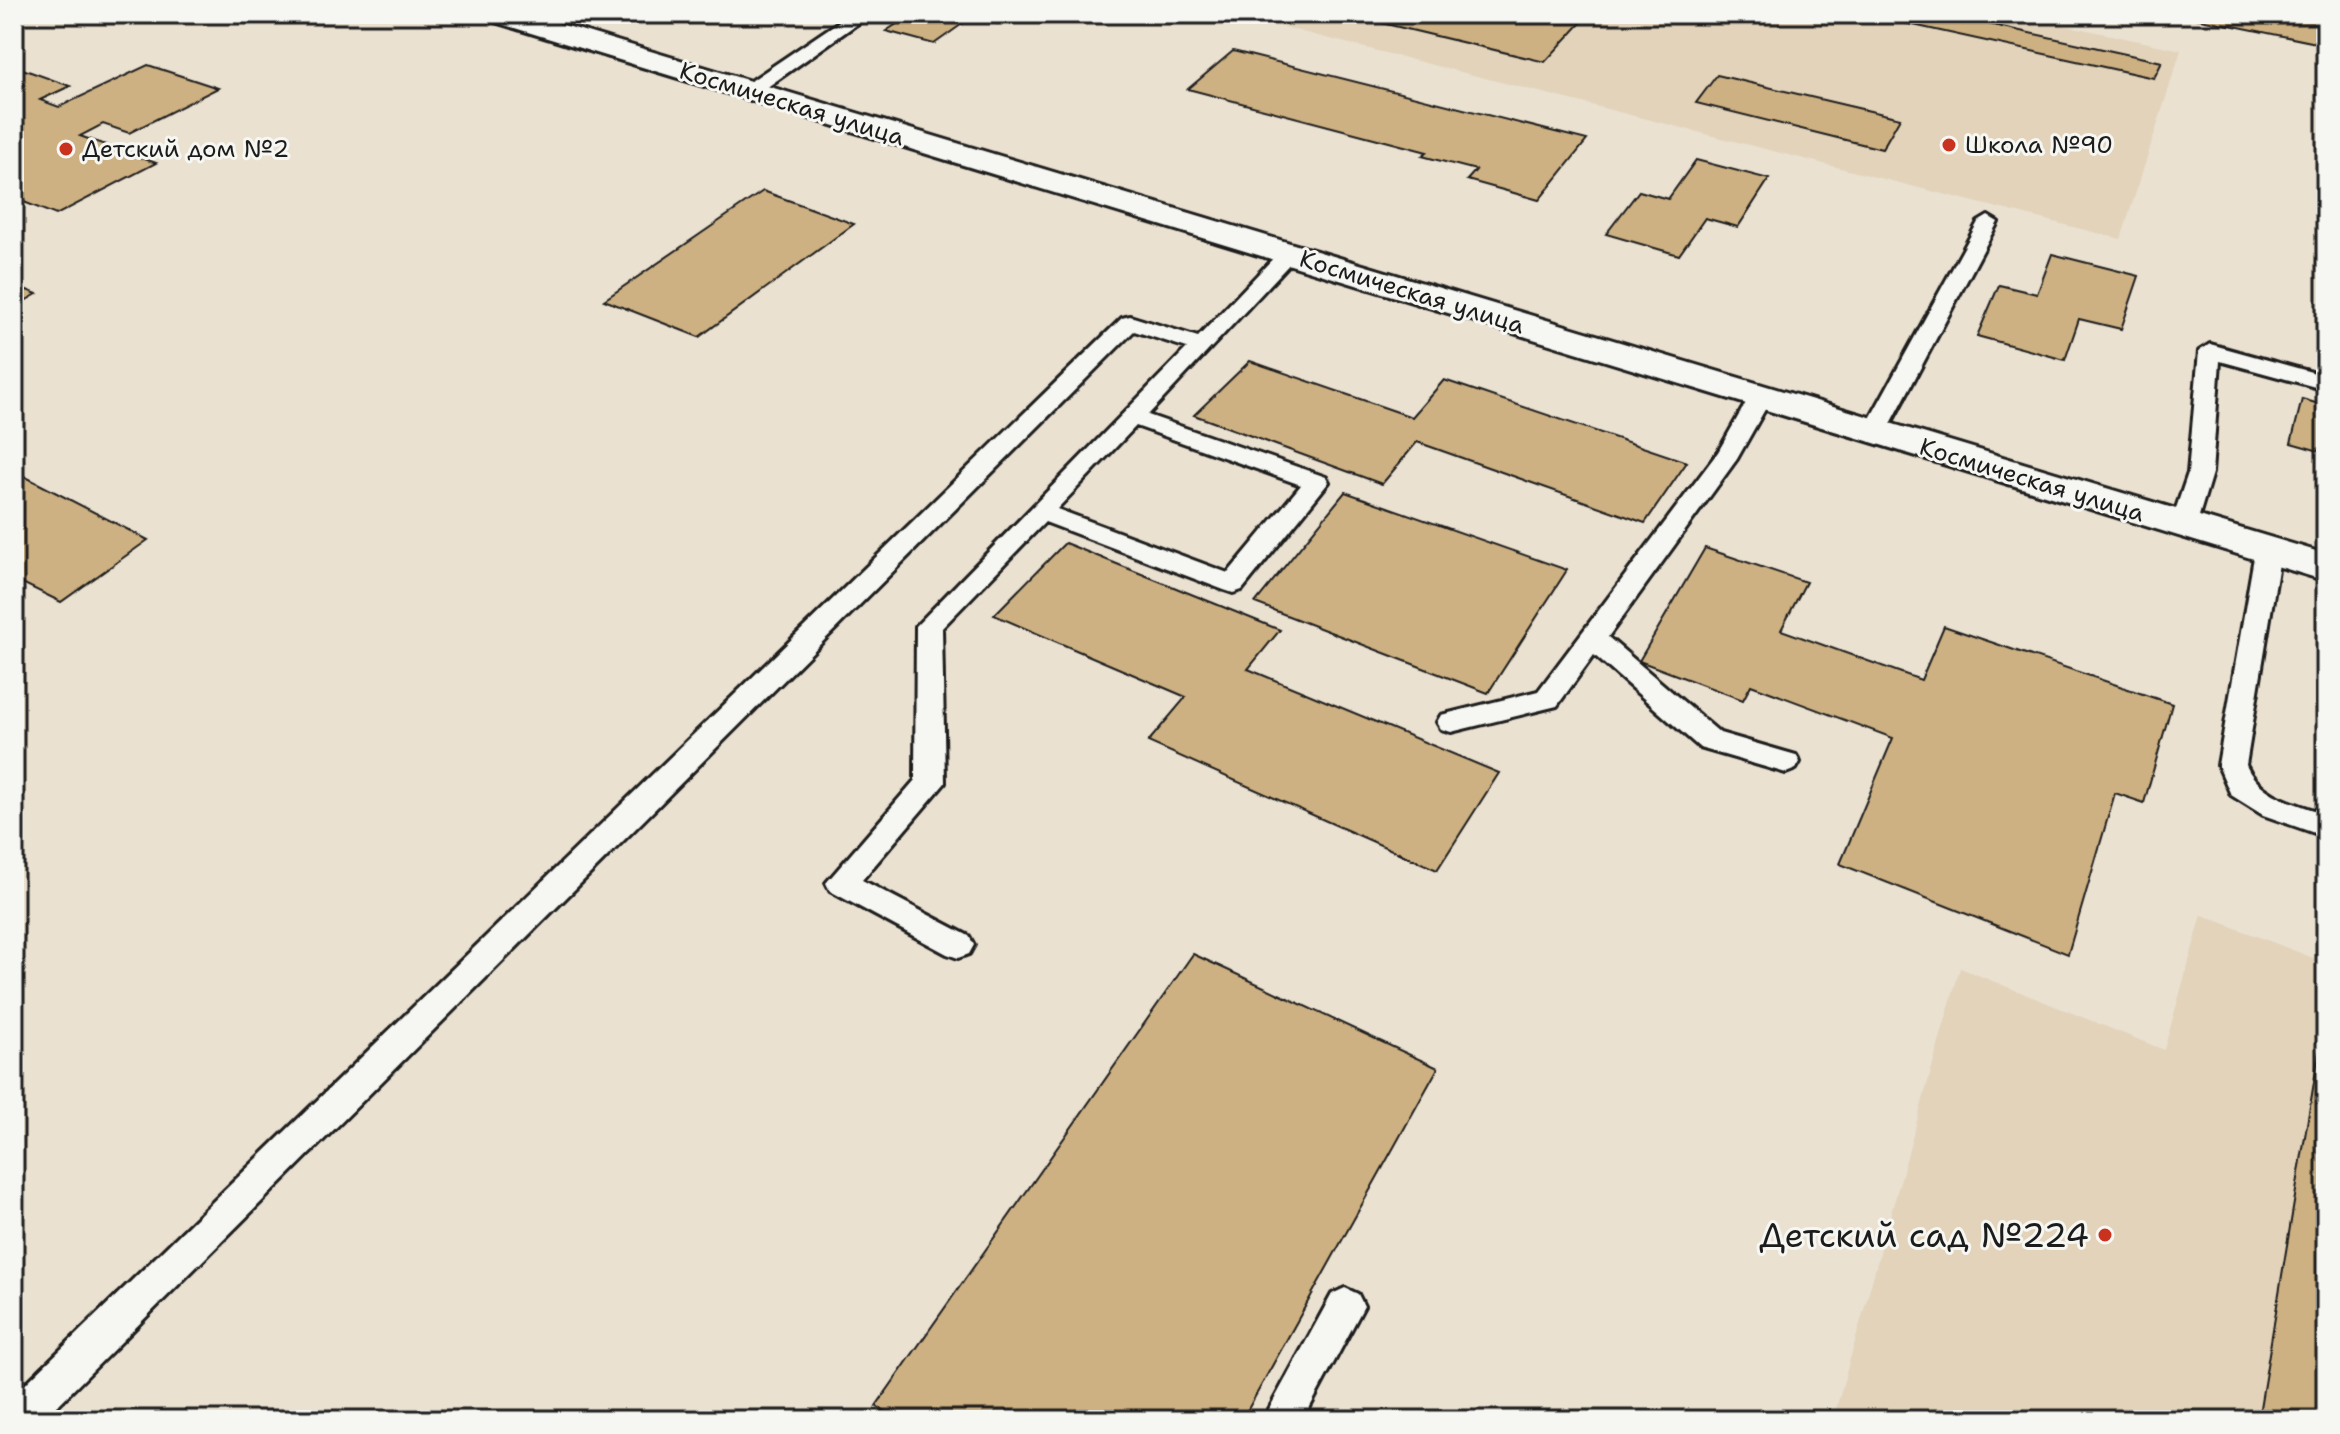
<svg xmlns="http://www.w3.org/2000/svg" width="2340" height="1434" font-family="'Shantell Sans',sans-serif">
<style>
.built{fill:#e2d3ba}
.building{fill:#ceb183;stroke:#1c1c1c;stroke-width:2}
.lines{fill:none;stroke-linecap:round;stroke-linejoin:round}
.lane-casing{stroke:#1c1c1c;stroke-width:6}
.secondary-casing{stroke:#1c1c1c;stroke-width:6}
.lane{fill:#f6f6f2;fill-rule:evenodd}
.secondary{fill:#f6f6f2;fill-rule:evenodd}
.poi-dot{fill:#c8321e;stroke:#f6f6f2;stroke-width:3}
.labels{text-anchor:middle;stroke-width:6;stroke-linejoin:round;paint-order:stroke}
.far-street-label{font-size:24px;fill:#1c1c1c;stroke:#f6f6f2}
.far-poi-label{font-size:24px;fill:#1c1c1c;stroke:#f6f6f2;text-anchor:start}
.near-poi-label{font-size:34px;fill:#1c1c1c;stroke:#f6f6f2;text-anchor:end}
</style>
<rect width="100%" height="100%" fill="#eae1d1"/>
<filter id="ink" filterUnits="userSpaceOnUse"><feTurbulence type="fractalNoise" baseFrequency=".0125" numOctaves="2"/><feDisplacementMap in="SourceGraphic" scale="16" xChannelSelector="R" yChannelSelector="G"/><feConvolveMatrix kernelMatrix="1 2 1 2 8 2 1 2 1" color-interpolation-filters="sRGB"/></filter>
<g filter="url(#ink)">
<path class="built" d="M1231,14H2011L2181,50L2121,239Z
M2202,915L2326,963V1420H1833L1960,968L2164,1050Z"/>
<path class="building" d="M912,14H1012L998,24L972,17L934,44L886,31Z
M1344,14H1589L1545,62Z
M1863,14H1943L2162,62L2154,78Z
M2176,14H2312L2326,17V45Z
M1233,51L1587,140L1539,200L1467,180L1476,170L1422,156L1427,152L1188,89Z
M148,65L218,88L129,133L103,124L80,136L156,163L56,215L14,198V66L70,86L40,100L59,107Z
M1717,75L1900,118L1882,149L1696,103Z
M1696,160L1769,179L1738,227L1705,218L1679,255L1606,234L1639,191L1668,199Z
M763,191L854,224L699,337L604,300Z
M2052,254L2139,276L2121,329L2079,319L2065,360L1977,336L1999,285L2037,294Z
M14,285L37,294L14,307Z
M1250,361L1412,417L1444,380L1687,462L1645,523L1417,442L1382,484L1194,415Z
M2302,399L2326,406V453L2291,443Z
M14,471L148,540L61,602L14,579Z
M1345,492L1567,570L1488,693L1255,603Z
M1065,543L1280,630L1248,669L1499,773L1437,870L1148,742L1186,697L994,615Z
M1705,548L1806,582L1781,630L1921,680L1944,626L2172,704L2144,803L2115,793L2068,954L1840,864L1893,738L1751,685L1743,700L1639,661Z
M1193,954L1438,1068L1242,1420H899L876,1406Z
M2319,1052L2326,1055V1420H2258Z"/>
<g class="lines">
<g class="lane-casing">
<path id="lane" d="M850,14H871L756,95H742L740,91L742,87Z
M1988,216L1998,222L1886,433L1882,438H1866L1862,433L1978,222Z
M1288,248L1295,250L1298,254L1295,258L1148,415L1326,477L1329,482L1242,590L1233,593L1224,590L1045,522L942,628L945,783L862,880L969,936L974,945L969,954L958,958L947,954L830,891L826,883L915,780L916,626L1187,348L1134,331L43,1420H14V1395L1122,318L1130,316L1198,337L1281,250ZM1136,426L1301,485L1228,573L1057,509Z
M2210,344L2326,376V390L2220,361L2212,473L2196,526L2192,532H2174L2170,526L2188,473L2199,351Z
M1760,390L1768,392L1772,397L1737,459L1608,637L1720,733L1796,755L1800,762L1796,769L1786,773L1700,748L1594,655L1557,706L1451,732L1441,729L1437,722L1441,715L1538,691L1718,452L1752,392Z
M2268,543L2277,545L2281,551L2246,765C2259,796 2297,804 2326,814V837L2263,815L2231,795L2218,765L2255,551L2259,545Z
M1345,1288L1358,1294L1364,1306L1303,1420H1263L1332,1294Z"/>
</g>
<g class="secondary-casing">
<path id="secondary" d="M484,14H527L2326,554V581L488,20Z"/>
</g>
<use href="#lane" class="lane"/>
<use href="#secondary" class="secondary"/>
</g>
</g>
<g class="poi-dot">
<circle cx="1949" cy="145" r="8"/>
<circle cx="66" cy="149" r="8"/>
<circle cx="2105" cy="1235" r="8"/>
</g>
<g class="labels">
<g class="far-street-label">
<text transform="translate(792 104) rotate(17)" y="8">Космическая улица</text>
<text transform="translate(1412 292) rotate(17)" y="8">Космическая улица</text>
<text transform="translate(2032 480) rotate(17)" y="8">Космическая улица</text>
</g>
<g class="far-poi-label">
<text x="1965" y="153">Школа №90</text>
<text x="82" y="157">Детский дом №2</text>
</g>
<g class="near-poi-label">
<text x="2089" y="1247">Детский сад №224</text>
</g>
</g>
<rect width="2340" height="1434" fill="none" stroke="#f6f6f2" stroke-width="48"/>
<rect x="24" y="24" width="2292" height="1386" fill="none" stroke="#1c1c1c" stroke-width="3" filter="url(#ink)"/>
</svg>
